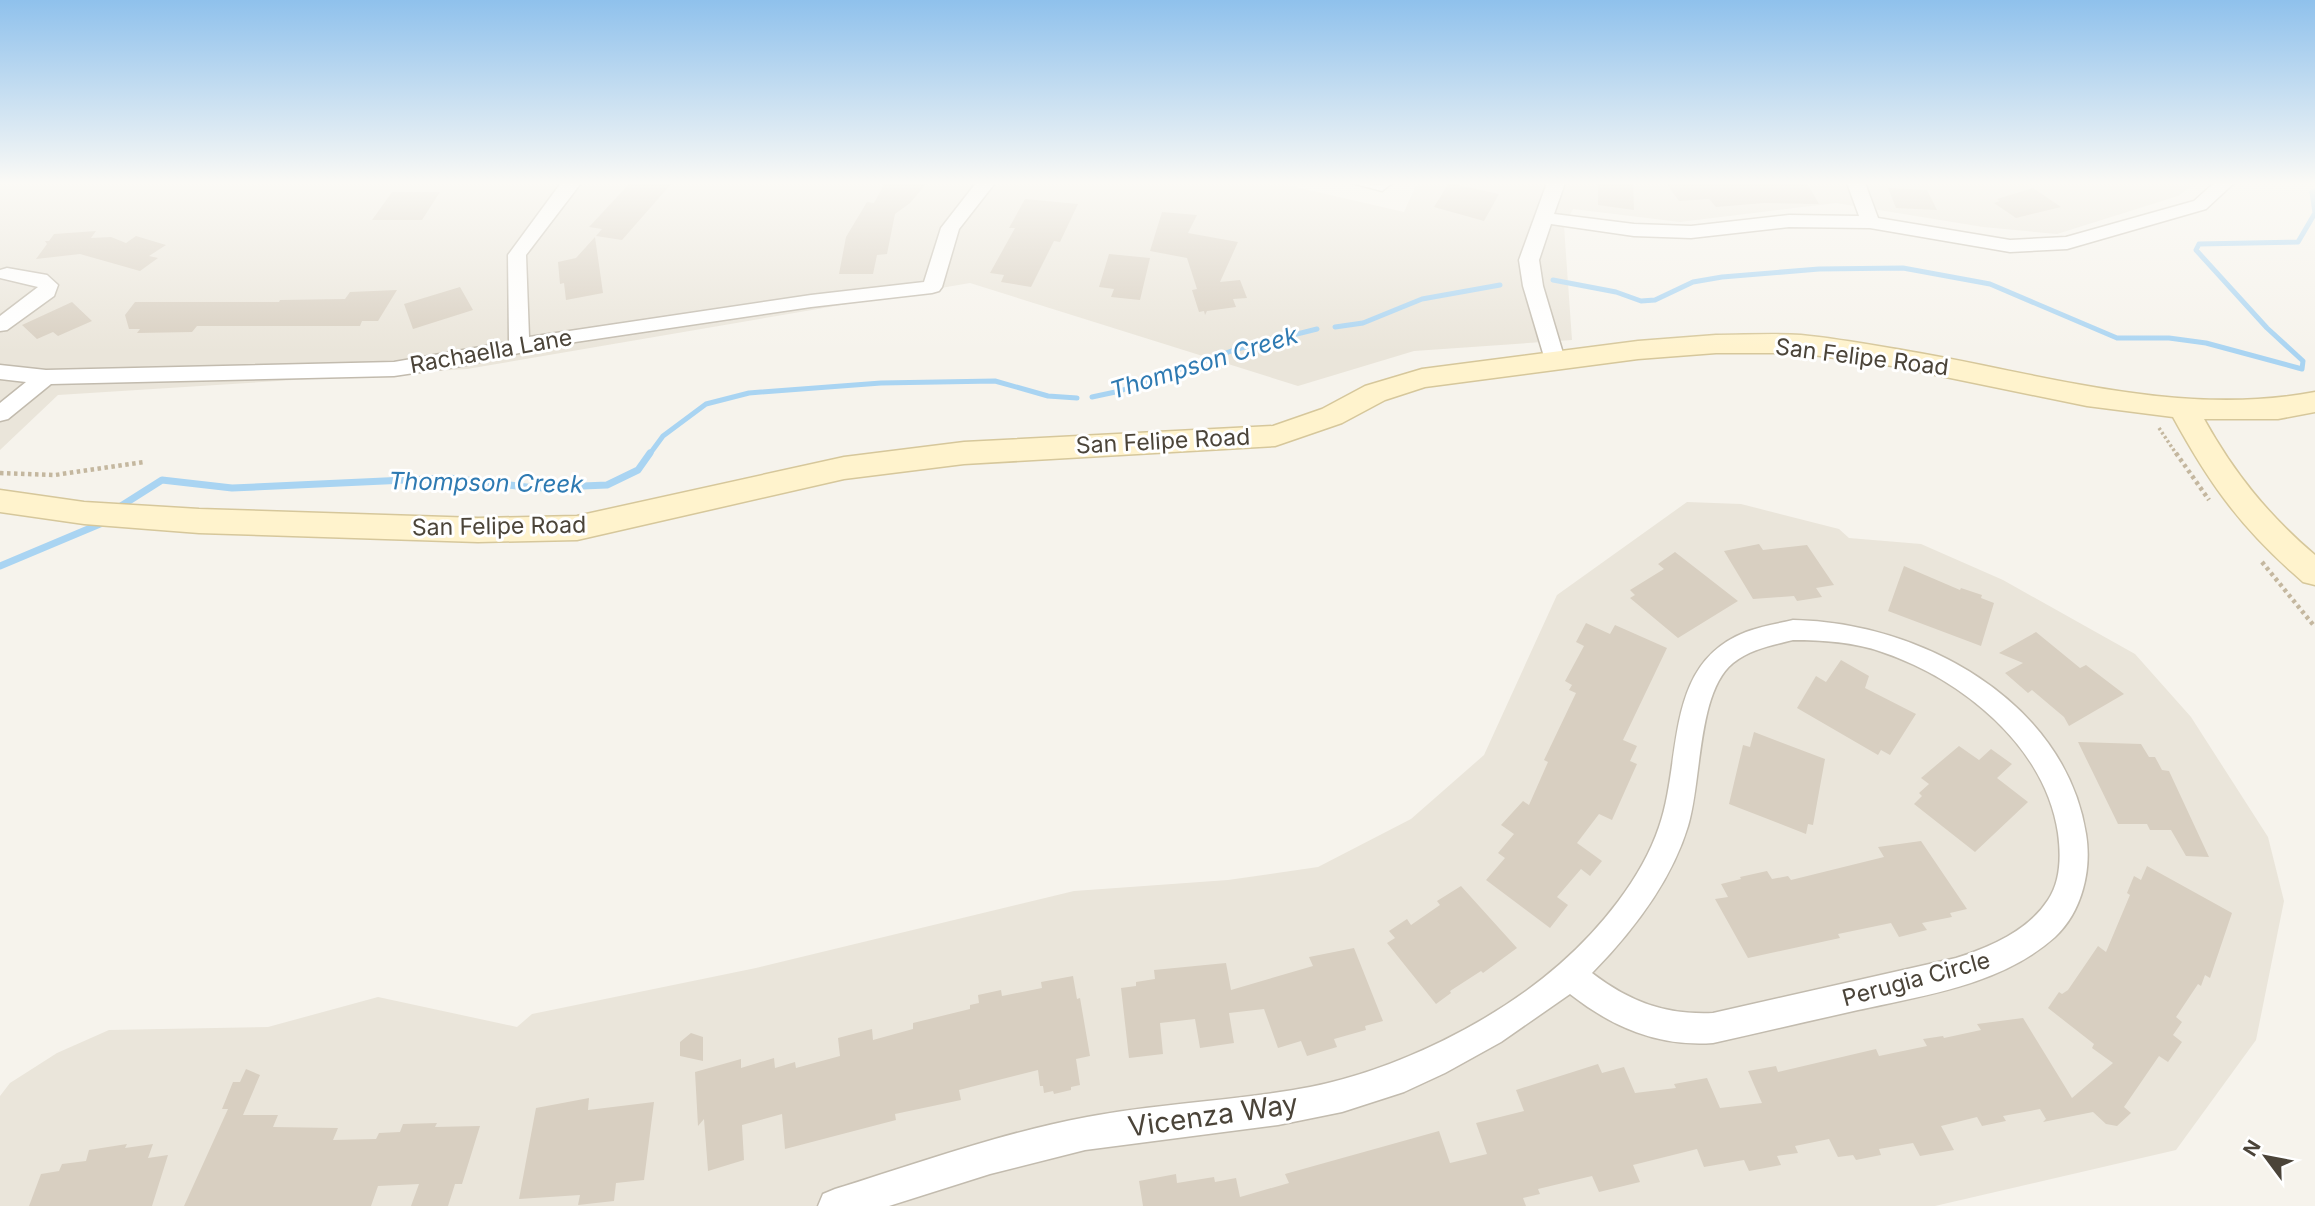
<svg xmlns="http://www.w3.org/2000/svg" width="2315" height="1206" font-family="Inter,sans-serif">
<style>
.residential{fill:#eae5da}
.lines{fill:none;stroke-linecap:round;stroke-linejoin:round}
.stream-far1{stroke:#a9d4f2;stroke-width:5}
.stream{stroke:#a9d4f2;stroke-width:7}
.building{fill:#d8cfc1}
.lane-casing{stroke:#c2bbae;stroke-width:3}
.street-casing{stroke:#c2bbae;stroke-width:3}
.secondary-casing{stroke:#d6c79b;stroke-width:3}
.path-far1{stroke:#c4b79f;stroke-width:3.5;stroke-dasharray:2.5 2.5;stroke-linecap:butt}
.path{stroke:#c4b79f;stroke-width:4.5;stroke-dasharray:3.5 3.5;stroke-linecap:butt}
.lane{fill:#fff;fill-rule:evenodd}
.street{fill:#fff;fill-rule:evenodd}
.secondary{fill:#fff3cd;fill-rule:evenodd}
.labels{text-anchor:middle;stroke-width:6;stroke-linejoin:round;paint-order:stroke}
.street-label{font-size:23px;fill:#4b4439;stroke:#fff}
.water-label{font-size:24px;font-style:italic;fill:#2e7ab2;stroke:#fff}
.near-street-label{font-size:28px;fill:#4b4439;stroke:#fff}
</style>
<rect width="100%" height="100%" fill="#f6f3ec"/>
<path class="residential" d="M0,183H1278L1404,212L1417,183H2196L2178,196L2057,234L1983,227L1836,203L1680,222L1573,209L1564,226L1572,340L1414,351L1298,386L970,283L467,369L58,395L0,450Z
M1687,502L1741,504L1839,529L1849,538L1921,544L2003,580L2135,654L2191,717L2268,837L2284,901L2256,1040L2176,1150L1935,1206H0V1096L10,1083L57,1053L109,1030L268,1027L378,997L517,1027L532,1014L756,968L1074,891L1228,880L1318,867L1411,819L1484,755L1557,595Z"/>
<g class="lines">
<path class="stream-far1" d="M1553,280L1616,292L1641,301L1655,300L1693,282L1722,277L1819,269L1903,268L1990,284L2117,338H2169L2206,343L2302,369L2303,361L2267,328L2196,250L2199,244L2298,242L2315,213L2312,192H2315
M1335,327L1363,323L1422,299L1500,285
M1092,397L1120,391L1237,349L1317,329
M649,455L663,436L706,404L749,393L881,383L995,381L1048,396L1077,398"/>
<path class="stream" d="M121,506L162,480L232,488L449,478L535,488L607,485L638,470L650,453
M0,566L100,524"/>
</g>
<path class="building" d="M630,183H672L622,240L596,236L602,229L589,227Z
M885,183H927L910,203L895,214L887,254L877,255L873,274H839L846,237L867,202L874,203Z
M1449,183L1499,194L1484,221L1434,207Z
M1598,183H1633L1634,210L1598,205Z
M1666,183H1807L1819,204L1764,203L1716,207L1709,199L1679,201Z
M1888,188L1927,190L1937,210L1896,208Z
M2033,188L2061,207L2016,218L1994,203L2000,201L1997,199Z
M392,192H440L422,220H372Z
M1025,199L1078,204L1060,242L1054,241L1031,287L1001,282L1004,275L990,273L1015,228H1009Z
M1162,212L1197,215L1188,233L1238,242L1220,282L1240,280L1247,298L1233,299L1236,307L1207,311L1205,315L1204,311L1199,312L1192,290L1197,289L1187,258L1150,251Z
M96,231L91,238L111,237L126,243L136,236L166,245L149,256L158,258L140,271L80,254L36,259L47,244L45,241H49L54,234Z
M595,237L603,293L566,300L564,283L560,284L558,262L576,258Z
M1109,254L1150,258L1140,300L1111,297L1114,289L1099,287Z
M460,287L473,310L413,329L404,304Z
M397,290L378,321H362L360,326H197L192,332L137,333L140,329H129L125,315L135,302H279L280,300L345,299L350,292Z
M72,302L92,321L58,336L53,332L37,339L22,325Z
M1759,544L1763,550L1807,545L1834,585L1816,588L1822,597L1797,601L1794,596L1753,599L1724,551Z
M1675,552L1738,601L1678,638L1630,598L1635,595L1630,590L1664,569L1658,564Z
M1904,566L1960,590L1961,588L1982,595L1981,598L1994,603L1981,646L1888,611Z
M1586,623L1610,634L1615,625L1667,648L1623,740L1637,746L1630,761L1637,764L1612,820L1599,814L1577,843L1602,861L1590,876L1581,869L1557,897L1568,905L1550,928L1486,880L1505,858L1498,853L1514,834L1501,825L1523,801L1529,805L1548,762L1544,760L1576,693L1569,690L1572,685L1565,681L1584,646L1576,642Z
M2036,632L2080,668L2086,665L2124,694L2069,726L2064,717L2032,690L2028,693L2005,673L2023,663L1999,653Z
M1841,660L1869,676L1865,688L1916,714L1890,755L1881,750L1878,755L1797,708L1816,676L1826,682Z
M1754,732L1825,759L1813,825L1808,824L1806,834L1729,804L1743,745L1750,747Z
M2078,742L2141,744L2149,757H2155L2162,770L2169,771L2209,857L2186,856L2171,830H2150L2147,824H2118Z
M1959,746L1979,760L1991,749L2012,764L1997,778L2028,802L1975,852L1914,804L1922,796L1919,793L1929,784L1921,778Z
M1921,841L1967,909L1950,913L1952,917L1922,923L1927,930L1899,937L1891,923L1838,934L1840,938L1748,958L1715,899L1728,897L1721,884L1741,879L1740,877L1767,871L1772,879L1788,876L1791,880L1884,857L1878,847Z
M2147,866L2232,913L2210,978L2205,975L2201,986L2198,984L2176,1017L2182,1022L2173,1035L2182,1042L2168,1062L2159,1056L2124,1107L2131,1113L2117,1126L2106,1124L2093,1112L2043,1122L2046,1119L2040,1109L2003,1116L2006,1121L1982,1126L1977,1117L1941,1126L1954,1150L1920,1156L1913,1143L1879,1149L1881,1155L1856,1160L1853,1155L1838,1157L1829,1139L1795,1146L1798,1153L1777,1156L1781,1165L1749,1171L1744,1160L1704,1167L1697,1149L1633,1165L1640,1182L1599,1192L1592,1176L1538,1189L1540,1194L1523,1198L1526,1206H1143L1139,1181L1176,1174L1177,1183L1214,1177L1215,1182L1236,1178L1240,1197L1289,1183L1285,1174L1439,1131L1450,1163L1487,1154L1476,1123L1524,1111L1516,1090L1598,1064L1602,1073L1624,1067L1635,1093L1676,1088L1674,1084L1707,1078L1720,1108L1762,1103L1748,1071L1776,1066L1778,1072L1876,1049L1879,1056L1927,1046L1923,1039L1943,1036L1944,1038L1981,1030L1977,1024L2023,1018L2072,1098L2113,1063L2092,1048L2094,1044L2048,1008L2059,992L2062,994L2068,990L2098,946L2106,952L2130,895L2127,893L2134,876L2141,880Z
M1461,886L1517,948L1483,973L1481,971L1450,991L1451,993L1436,1004L1387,943L1395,938L1389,931L1407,919L1411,925L1440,905L1437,901Z
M1354,948L1383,1021L1365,1026L1366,1030L1334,1039L1337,1047L1307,1056L1301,1041L1278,1048L1264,1009L1229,1013L1234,1043L1200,1048L1195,1019L1160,1023L1163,1054L1129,1058L1121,988L1136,986V982L1155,979L1154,970L1226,963L1231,990L1313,966L1309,957Z
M1073,976L1077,999L1080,998L1090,1056L1076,1059L1080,1085L1071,1087V1090L1054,1094L1053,1091L1044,1093L1043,1086H1040L1038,1070L959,1090L961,1100L895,1114L896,1120L785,1149L782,1114L742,1125L744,1160L708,1171L704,1119L698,1126L695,1072L741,1059V1068L774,1058L775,1068L795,1062L796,1068L840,1056L838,1038L872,1029L873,1040L913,1029V1023L970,1009V1005L979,1003L978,995L1001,990L1002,996L1042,988L1041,982Z
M691,1033L703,1037V1061L680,1056V1042Z
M246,1069L260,1075L243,1115H278L273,1127L338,1128L333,1140L376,1139L379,1133L400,1132L403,1124L437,1123L435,1127L480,1126L462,1184H455L448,1206H411L419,1184L378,1186L371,1206H184L228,1109H222L233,1082H240Z
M589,1098L588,1110L654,1102L644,1180L616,1183L614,1201L578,1205L580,1195L519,1199L536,1108Z
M127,1144L125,1148L153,1144L148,1158L168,1155L152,1206H29L41,1174L59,1171L62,1164L86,1161L89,1150Z"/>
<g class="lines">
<g class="lane-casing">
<path id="lane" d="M1352,183L1380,185L1392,183L1382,191Z"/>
</g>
<g class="street-casing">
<path id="street" d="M561,183H581L526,255L529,337L811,295L924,282L941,228L976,183H995L959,229L942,287L939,291L932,293L811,307L555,345L461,366L394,376L51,384L8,419L0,421V403L26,382L0,379V365L46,370L394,362L509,342L508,255Z
M1547,183H1565L1554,214L1634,224L1691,226L1789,215L1859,216L1847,183H1865L1878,218L2010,240L2066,237L2194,201L2214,183H2234L2206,209L2067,249L2010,252L1870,228L1789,227L1691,238L1634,236L1551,224L1539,260L1543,286L1565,360L1562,365H1548L1545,360L1523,286L1519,260Z
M7,268L47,275L58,285L54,296L7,330L0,331V316L38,287L0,278V270Z
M1793,620C1919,622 2065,700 2086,834C2092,870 2082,912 2055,937C2001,985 1925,995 1858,1010C1810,1021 1761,1032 1713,1043C1658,1047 1612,1027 1570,994L1501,1042L1445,1073L1404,1092L1342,1112L1278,1125L1085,1150L990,1174L889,1206H818L823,1194L835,1189C918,1163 1001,1133 1087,1117C1161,1103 1237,1101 1310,1087C1396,1070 1494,1022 1560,964C1600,929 1642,878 1659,827C1683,758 1663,664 1746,632C1761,626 1777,624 1793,620ZM1793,640C1823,640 1854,642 1882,652C1962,679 2045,746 2058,833C2061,855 2061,881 2048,900C2028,931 1990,947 1956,958L1713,1013C1665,1015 1630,1002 1592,973C1633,931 1671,882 1688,826C1702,780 1697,692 1733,663C1750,649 1773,645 1793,640Z"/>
</g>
<g class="secondary-casing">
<path id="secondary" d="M1716,335C1744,335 1773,333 1801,335C1831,338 1861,343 1890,348C2030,370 2172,419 2315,392V412L2278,419H2204C2234,473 2268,515 2315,555V585L2303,582L2293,573C2238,524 2208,481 2173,417L2087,406L1892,366L1799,353H1716L1638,359L1425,387L1385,400L1342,423L1275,446L964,464L844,479L577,540L478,542L199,533L84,524L0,512V490L84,502L199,509L478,518L577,516L844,457L964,442L1273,426L1322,409L1365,386L1422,369L1638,341Z"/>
</g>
<path class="path-far1" d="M2159,428L2177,455"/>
<path class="path" d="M2176,453L2209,500
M0,473L55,475L144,462
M2262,562L2315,627"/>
<use href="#lane" class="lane"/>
<use href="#street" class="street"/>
<use href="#secondary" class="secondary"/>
</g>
<linearGradient id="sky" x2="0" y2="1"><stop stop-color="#8fc1ec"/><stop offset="0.52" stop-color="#fbfaf6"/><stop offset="1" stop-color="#fbfaf6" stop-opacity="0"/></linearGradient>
<rect width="2315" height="352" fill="url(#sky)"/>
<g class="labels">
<g class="street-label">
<text transform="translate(491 351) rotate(-10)" y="8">Rachaella Lane</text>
<text transform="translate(1862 357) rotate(7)" y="8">San Felipe Road</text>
<text transform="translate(1163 441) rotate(-3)" y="8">San Felipe Road</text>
<text transform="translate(499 526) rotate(-1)" y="8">San Felipe Road</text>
<text transform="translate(1916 979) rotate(-15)" y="8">Perugia Circle</text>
</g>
<g class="water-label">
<text transform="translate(1204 363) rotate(-17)" y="8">Thompson Creek</text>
<text transform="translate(486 483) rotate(1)" y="8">Thompson Creek</text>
</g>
<g class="near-street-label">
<text transform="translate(1213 1115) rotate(-8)" y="10">Vicenza Way</text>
</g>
</g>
<g transform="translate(2266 1157) rotate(302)" stroke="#ffffff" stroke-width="5" paint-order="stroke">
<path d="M0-5L12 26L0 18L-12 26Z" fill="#4b4439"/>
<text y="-10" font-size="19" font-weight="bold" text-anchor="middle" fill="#4b4439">N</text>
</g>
</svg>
